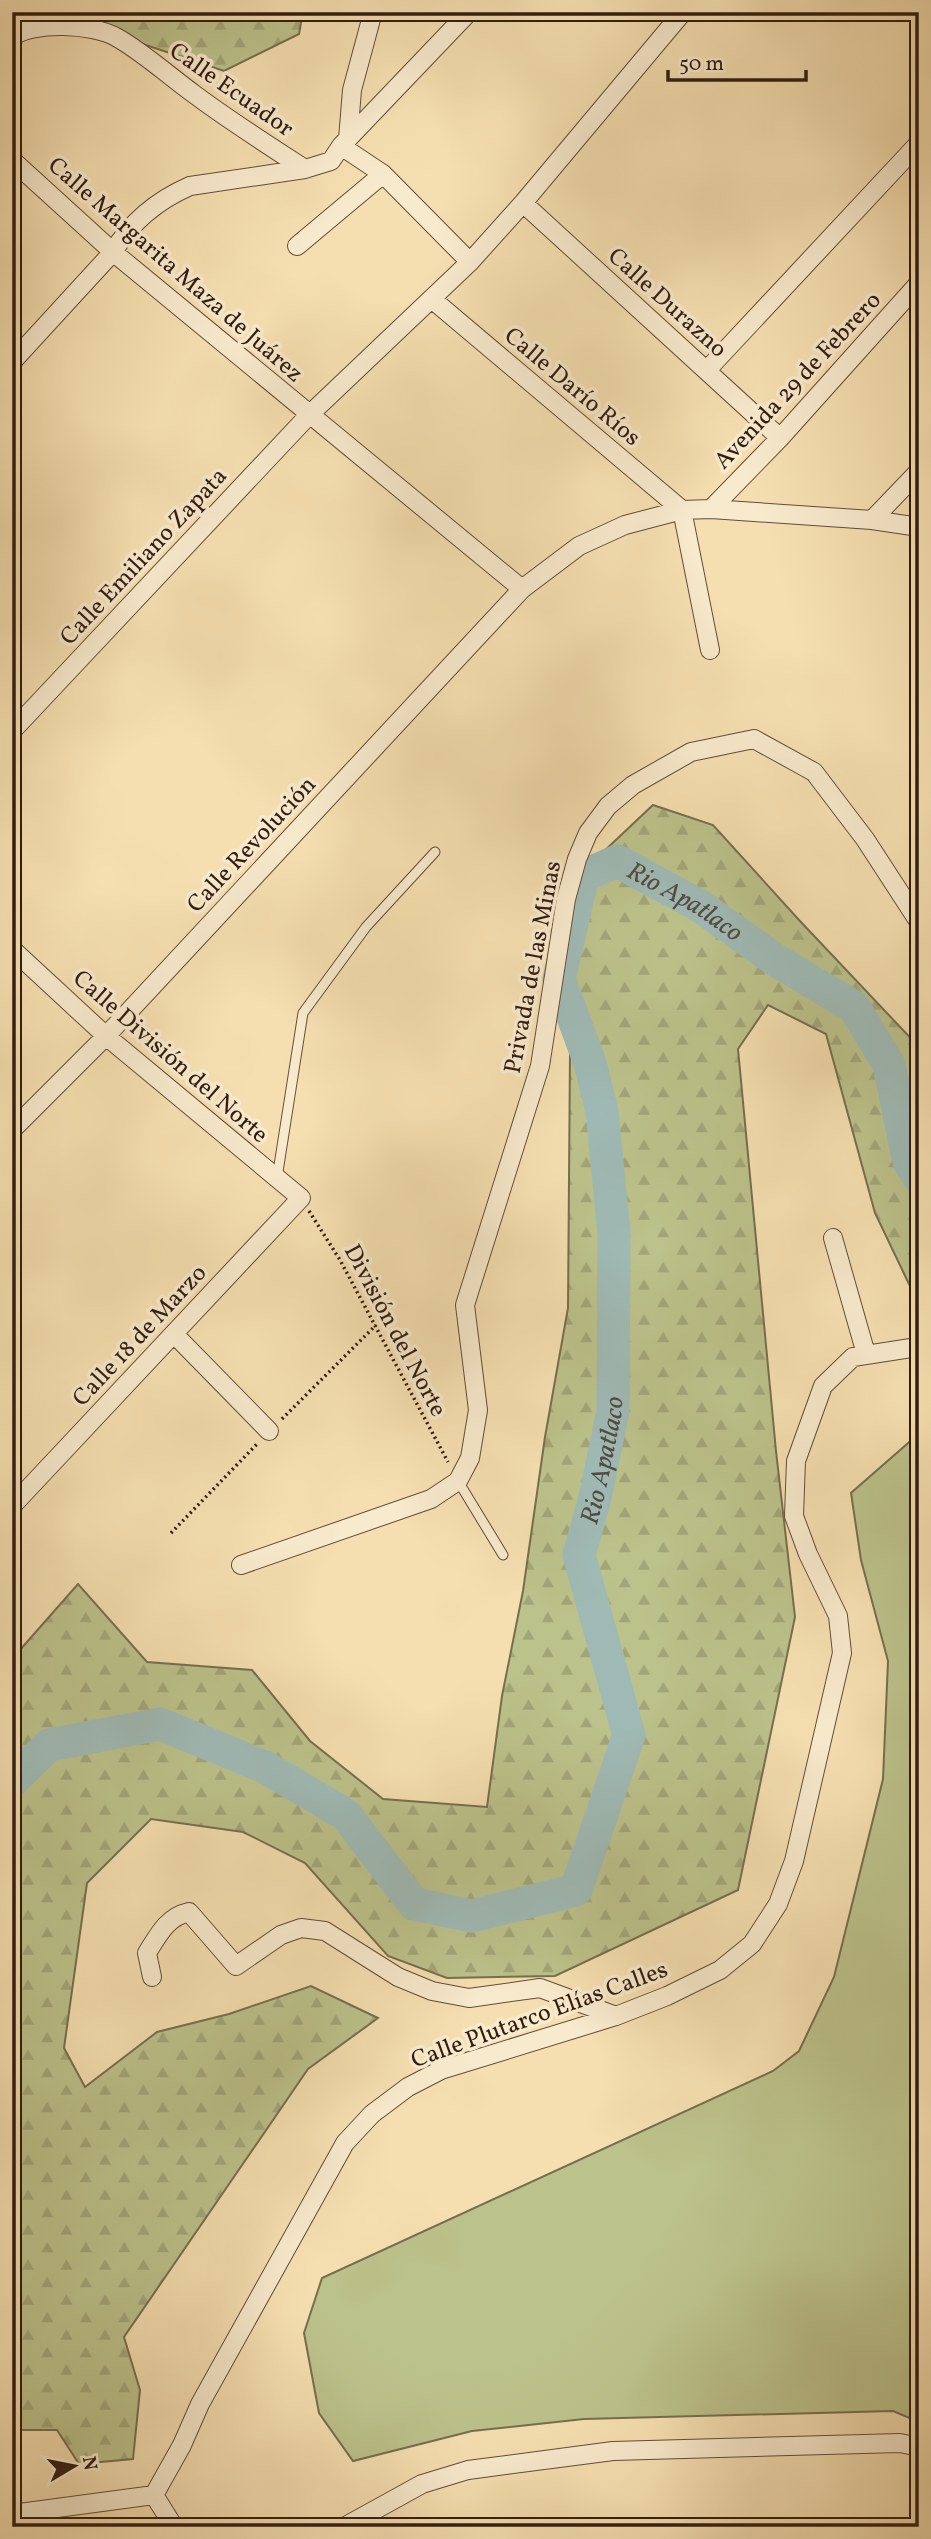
<svg xmlns="http://www.w3.org/2000/svg" width="931" height="2539" font-family="Vollkorn,serif">
<style>
.green{fill:#bcc28b;stroke:#766f4e;stroke-width:2}
.forest{fill:url(#forest-firs);stroke:#766f4e;stroke-width:2}
.lines{fill:none;stroke-linecap:round;stroke-linejoin:round}
.river{stroke:#9fbab5;stroke-width:33}
.service-casing{stroke:#624d3a;stroke-width:11}
.minor-casing{stroke:#624d3a;stroke-width:20}
.path{stroke:#311c12;stroke-width:3.5;stroke-dasharray:2 3.5;stroke-linecap:butt}
.service{stroke:#f8eacc;stroke-width:9}
.minor{stroke:#f8eacc;stroke-width:18}
.labels{text-anchor:middle;stroke-width:7;stroke-linejoin:round;paint-order:stroke}
.street-label{font-size:24px;fill:#311c12;stroke:#f8eacc}
.water-label{font-size:26px;font-style:italic;fill:#524b43;stroke:#f8eacc}
</style>
<defs>
<pattern id="forest-firs" width="22" height="20" patternUnits="userSpaceOnUse" patternTransform="scale(1.75)"><rect width="22" height="20" fill="#bcc28b"/><path d="M5 1l3.5 6h-7zM16 11l3.5 6h-7z" fill="#a2a677"/></pattern>
</defs>
<rect width="100%" height="100%" fill="#f5dfb0"/>
<filter id="stains"><feTurbulence type="fractalNoise" baseFrequency=".00286" numOctaves="4"/><feColorMatrix values="0 0 0 0 .2 0 0 0 0 .09 0 0 0 0 .02 0 0 0 .5 -.17"/></filter>
<radialGradient id="worn" r=".72"><stop offset=".6" stop-color="#630" stop-opacity="0"/><stop offset="1" stop-color="#630" stop-opacity=".3"/></radialGradient>
<path class="green" d="M915,1437H919V2422L893,2411L584,2419L472,2431L353,2461L319,2413L304,2333L322,2278L773,2071L799,2051L834,1977L883,1779L888,1661L861,1560L851,1493Z"/>
<path class="forest" d="M46,12H303L299,34L224,71Z
M653,805L713,825L799,920L919,1047V1305L875,1213L826,1034L768,1005L738,1049L776,1451L795,1617L738,1890L555,1976L447,1978L388,1956L305,1863L243,1832L151,1819L87,1883L64,2048L85,2087L157,2032L229,2014L311,1986L378,2018L308,2069L124,2337L140,2390L133,2459L79,2464L57,2430H12V1659L78,1584L147,1662L252,1670L310,1741L383,1799L487,1807L502,1696L523,1591L545,1437L568,1308L570,1052L575,961L602,853Z"/>
<g class="lines">
<path class="river" id="s1" d="M12,1781L49,1745L160,1724L265,1767L346,1815L414,1904L472,1916L576,1890L629,1735L579,1555L595,1498L613,1411L614,1233L602,1111L590,1063L559,979L583,876L617,861L700,906L777,961L854,1007L889,1065L909,1162L919,1178"/>
<g class="service-casing">
<path id="service" d="M277,1178L303,1013L366,927L435,852
M458,1481L503,1555"/>
</g>
<g class="minor-casing">
<path id="minor" d="M12,37C33,21 93,24 116,37C143,52 169,76 194,94C230,121 268,145 305,169
M348,139L352,90L373,12
M341,146L383,174L470,262
M12,160L113,252L522,589
M523,203L780,438
M297,246L383,174
M433,300L682,510L710,650
M12,362L113,252C131,222 158,200 190,186L305,169L331,161L341,146L469,12
M707,370L919,143
M711,509L780,438L919,283
M872,520L919,471
M12,731L309,415L470,262L523,203L683,12
M12,949L106,1036L301,1198L12,1506
M12,1130L106,1036L522,589L579,546L625,525L682,510L711,509L872,520L919,527
M833,1238L866,1354
M174,1334L269,1431
M241,1565L431,1499L458,1481L470,1458L478,1410L465,1305L540,1066L566,899L577,859L588,833L608,806L633,785L691,752L754,739L814,772L865,839L919,922
M152,1977L147,1953C159,1934 167,1917 189,1912L236,1966L281,1935L301,1928L325,1931L398,1977L432,1991L469,1998L540,1988L616,2016
M154,2495L182,2445L200,2404L345,2143L372,2114L408,2087L441,2070L616,2016L667,1996L720,1970L752,1944L778,1904L794,1861L842,1653L838,1616L808,1554L794,1516L796,1461L823,1386L853,1357L911,1348L919,1349
M154,2495L174,2527
M12,2514L154,2495
M344,2527L422,2484L468,2470L613,2451L900,2443L919,2447"/>
</g>
<path class="path" d="M309,1211L340,1260L448,1462
M282,1419L376,1325
M171,1533L257,1444"/>
<use href="#service" class="service"/>
<use href="#minor" class="minor"/>
</g>
<g class="labels">
<g class="street-label">
<text transform="translate(232 89) rotate(35)" y="8">Calle Ecuador</text>
<text transform="translate(176 269) rotate(41)" y="8">Calle Margarita Maza de Juárez</text>
<text transform="translate(668 302) rotate(42)" y="8">Calle Durazno</text>
<text transform="translate(797 380) rotate(-47)" y="8">Avenida 29 de Febrero</text>
<text transform="translate(573 386) rotate(40)" y="8">Calle Darío Ríos</text>
<text transform="translate(143 556) rotate(-47)" y="8">Calle Emiliano Zapata</text>
<text transform="translate(251 844) rotate(-47)" y="8">Calle Revolución</text>
<text transform="translate(532 967) rotate(-79)" y="8">Privada de las Minas</text>
<text transform="translate(171 1056) rotate(41)" y="8">Calle División del Norte</text>
<text transform="translate(396 1330) rotate(62)" y="8">División del Norte</text>
<text transform="translate(139 1335) rotate(-47)" y="8">Calle 18 de Marzo</text>
<text transform="translate(539 2014) rotate(-20)" y="8">Calle Plutarco Elías Calles</text>
</g>
<g class="water-label">
<text dy="9" stroke="none"><textPath href="#s1" startOffset="1811">Rio Apatlaco</textPath></text>
<text dy="9" stroke="none"><textPath href="#s1" startOffset="1099">Rio Apatlaco</textPath></text>
</g>
</g>
<rect width="931" height="2539" fill="none" stroke="#f5dfb0" stroke-width="42"/>
<rect x="14" y="14" width="903" height="2511" fill="none" stroke="#311c12" stroke-width="3.5"/>
<rect x="21" y="21" width="889" height="2497" fill="none" stroke="#311c12" stroke-width="2"/>
<g transform="translate(74 2466) rotate(80)" stroke="#f8eacc" stroke-width="5" paint-order="stroke">
<path d="M0-5L12 26L0 18L-12 26Z" fill="#311c12"/>
<text y="-10" font-size="19" font-weight="bold" text-anchor="middle" fill="#311c12">N</text>
</g>
<path d="M668 70v10h138v-10" fill="none" stroke="#311c12" stroke-width="3.5"/>
<text x="679" y="70" font-size="21" fill="#311c12" stroke="#f8eacc" stroke-width="5" paint-order="stroke">50 m</text>
<rect width="100%" height="100%" filter="url(#stains)"/>
<rect width="100%" height="100%" fill="url(#worn)"/>
</svg>
